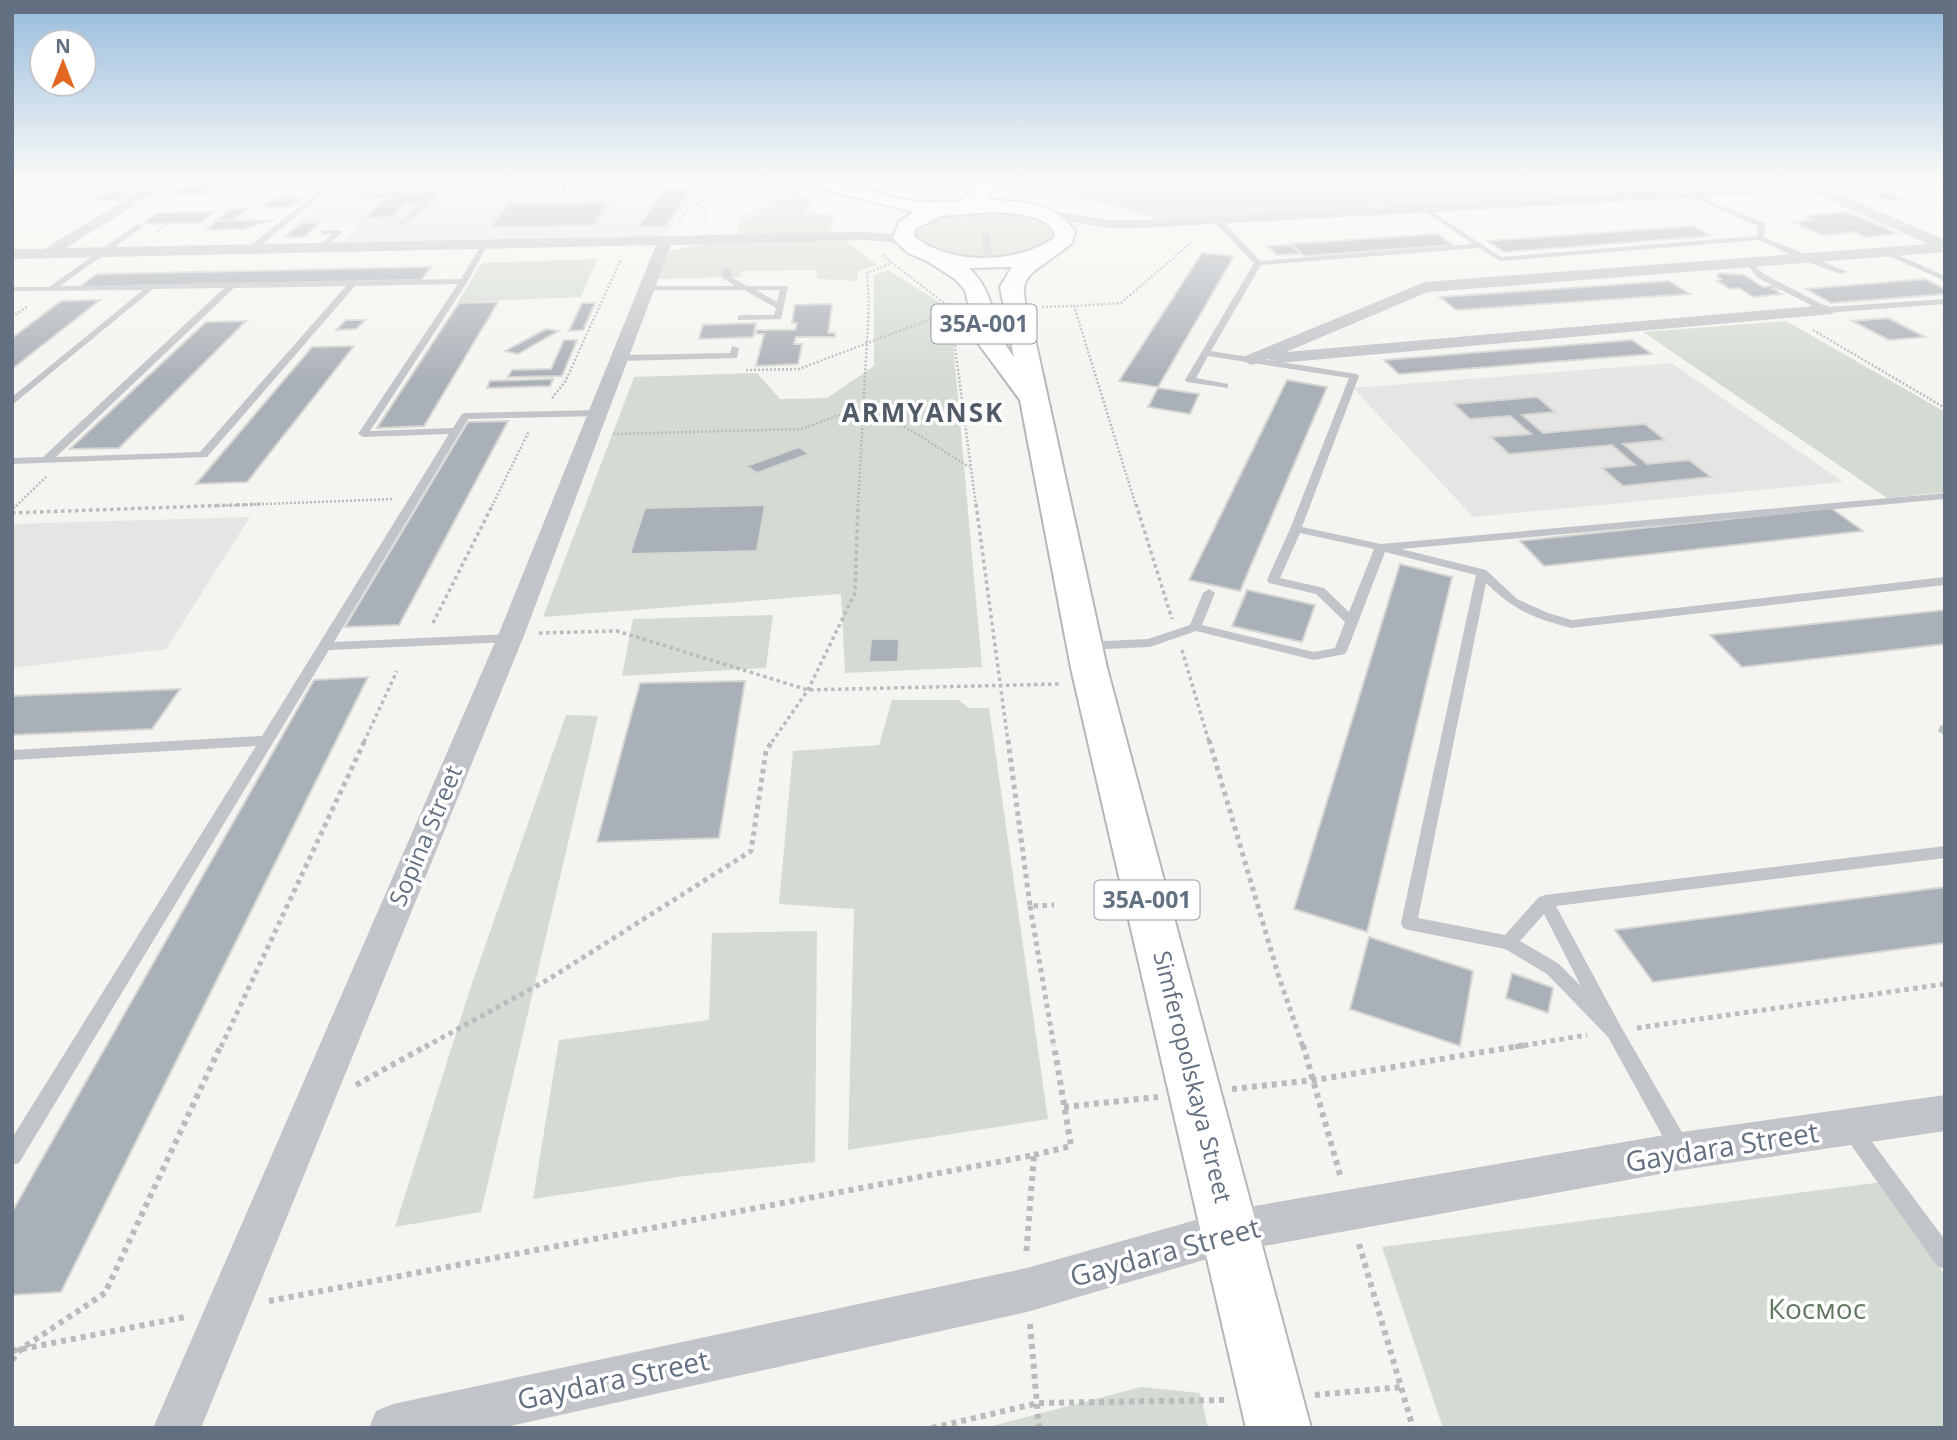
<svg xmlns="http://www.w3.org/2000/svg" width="1957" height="1440" font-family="'Open Sans',sans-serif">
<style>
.built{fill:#e5e6e4}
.green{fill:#d4dbd2}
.building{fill:#aab0b7;stroke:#d5d6d3;stroke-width:2}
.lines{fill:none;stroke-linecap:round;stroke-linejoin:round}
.secondary-casing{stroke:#b4b7bd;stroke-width:4}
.trunk-casing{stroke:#b4b6ba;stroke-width:4}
.path-far3{stroke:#b9bbbe;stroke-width:2.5;stroke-dasharray:2 2;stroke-linecap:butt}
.path-far2{stroke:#b9bbbe;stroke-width:3.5;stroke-dasharray:3.5 3.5;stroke-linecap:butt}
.path-far1{stroke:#b9bbbe;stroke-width:5;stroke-dasharray:4.5 4.5;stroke-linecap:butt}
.path{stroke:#b9bbbe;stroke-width:6;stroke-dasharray:5 5;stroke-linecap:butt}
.service{fill:#c1c4c8;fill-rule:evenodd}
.minor{fill:#c1c4c8;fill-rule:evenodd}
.secondary{fill:#fff;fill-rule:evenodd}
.trunk{fill:#fff;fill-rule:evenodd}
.labels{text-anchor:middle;stroke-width:7;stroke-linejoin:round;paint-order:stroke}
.shield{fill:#fff;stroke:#929ba8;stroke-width:2}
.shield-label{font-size:23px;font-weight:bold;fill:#637082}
.street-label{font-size:24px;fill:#637082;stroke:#fff}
.far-district-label{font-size:26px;font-weight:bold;letter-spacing:2px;fill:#515b67;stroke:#fff}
.near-street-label{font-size:28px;fill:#637082;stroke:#fff}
.near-park-label{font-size:28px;fill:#647962;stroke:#fff}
</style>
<rect width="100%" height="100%" fill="#f4f5f0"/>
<path class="built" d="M371,180H703L664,237L341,243L361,222H293Z
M1672,363L1843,482L1473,517L1353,388Z
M250,517L166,649L12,668V524Z"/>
<path class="green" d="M1045,180H1853L1158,219L1048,188Z
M795,193L814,200L803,213L834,215L830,233L738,235V224Z
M984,210C1006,212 1044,210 1053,235C1034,266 933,265 914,235L916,227L942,214Z
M843,239L877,265L858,271L857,281L818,279L815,270L741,271L740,277L658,279L669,251L708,243Z
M597,259L581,297L458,302L482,263Z
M888,270L950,309L982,667L845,673L841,594L543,617L634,377L757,373L780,399L827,398L874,366V275Z
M1786,321L1945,412V492L1887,498L1643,332Z
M773,615L766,668L622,676L633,619Z
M892,700H958L969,708H989L1048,1119L848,1150L854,909L779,904L793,751L879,745Z
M566,715L598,716L481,1212L395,1227L470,989Z
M817,931L815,1162L685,1176L533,1199L559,1040L709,1020L712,933Z
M1882,1182L1945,1275V1428H1443L1382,1247Z
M1141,1387L1200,1393L1208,1428H985Z"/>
<path class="building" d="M451,180H513L504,190H440Z
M290,182H313L301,190H278Z
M223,183L206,195H171L189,184Z
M666,188H692L665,227H638Z
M132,191L118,200H91L105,192Z
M1888,193L1905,200L1888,201L1872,194Z
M420,195H430L422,204H405L393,217L366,218L387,198Z
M275,197H303L291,207H262Z
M608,202L595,225L491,227L508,204Z
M231,209H247L233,220H216Z
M215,212L200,223L142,224L158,213Z
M1847,212L1899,234L1865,237L1855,232L1822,235L1793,222L1813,220L1803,216Z
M273,220L243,229L206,230L216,221Z
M301,223H319L304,237H285Z
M1694,226L1711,236L1504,252L1488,241Z
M1437,234L1453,245L1304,256L1291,244Z
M1290,245L1301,254L1277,255L1267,246Z
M1202,253L1234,256L1158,387L1119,381Z
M431,267L421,280L79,287L97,274Z
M1719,273L1744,275L1763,287L1773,286L1778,289H1773L1782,294L1753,297L1739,288L1730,289L1717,281L1721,279L1717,277Z
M1925,279L1945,289V294L1831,303L1806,289Z
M1669,281L1690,294L1456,310L1440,297Z
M100,300L12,369V338L61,301Z
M498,302L424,426L377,428L459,303Z
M582,303H595L583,330L569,331Z
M832,304L828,333H835V337H796L794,344H802L798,364L756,366L764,334H756L757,330H795L797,323H792L795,305Z
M1888,318L1925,337L1889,340L1852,321Z
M346,320H365L356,329L336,330Z
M246,321L119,448L70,449L206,322Z
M756,323L753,337L699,339L703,325Z
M546,329L558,331L518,354L505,351Z
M564,340H577L562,376L508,377L512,370L551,369Z
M1632,340L1652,354L1399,374L1384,360Z
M354,346L247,482L196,484L312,347Z
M553,379L550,386L487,388L490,381Z
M1287,380L1327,387L1240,591L1189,580Z
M1158,388L1199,394L1190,414L1148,407Z
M1537,397L1555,412L1522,415L1543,433L1645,424L1665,440L1623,444L1647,464L1689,460L1711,477L1623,486L1602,468L1635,465L1612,445L1509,454L1491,437L1531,434L1510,416L1470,419L1454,404Z
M508,421L399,625L345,627L468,422Z
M799,447L809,454L757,473L747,466Z
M765,505L757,551L630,554L645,508Z
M1831,508L1863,531L1544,566L1520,541Z
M1400,564L1452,577L1367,932L1294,909Z
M1247,590L1315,605L1302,642L1232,626Z
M1945,610V644L1742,667L1710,635Z
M871,639H899L898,662H869Z
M368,677L61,1292L12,1295V1212L314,680Z
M745,681L719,838L597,842L640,683Z
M180,689L152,729L12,735V696Z
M1945,887V943L1653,982L1615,930Z
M1369,937L1473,971L1460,1046L1350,1009Z
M1512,973L1553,988L1548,1013L1506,998Z"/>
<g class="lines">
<g class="secondary-casing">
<path id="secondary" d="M976,180H994L990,198L964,212H950L947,208L974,191Z"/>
</g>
<g class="trunk-casing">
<path id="trunk" d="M801,180C842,180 872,195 912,201C960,207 1042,184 1075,231L1072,243C1021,284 1014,269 1035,339L1107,668L1311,1428H1246L1071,668L1020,400L978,343L965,290L955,279L927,261L908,253L893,238L899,222L914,212L804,184ZM993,212C1010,213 1053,214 1055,237C1019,264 949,266 914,236L915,229L941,216ZM1012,267L1000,287L1014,357C990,327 998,295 969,268Z"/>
</g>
<path class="path-far3" d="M1033,180L1040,191
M1184,180L1203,204
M1330,180L1342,196
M1006,181L1034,180
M657,187L792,189
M732,187L748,180
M1374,193L1389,180
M1247,199L1274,180
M1085,200L1144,180
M743,218L794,192
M704,221L707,213L697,203L720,192L713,183L716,180
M679,222L693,199
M158,231L166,225
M882,255L952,309
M1042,307L1074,306
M12,317L28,306
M1813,330L1945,408
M746,370L799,369L931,319L950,309L976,506
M552,398L565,382L621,259
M613,434L802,429L863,406L912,431L969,467
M16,506L47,476
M214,506L393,499
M492,506L529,431
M858,506L869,302L867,273L890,264
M1136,506L1074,306L1121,303L1194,240"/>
<path class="path-far2" d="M976,504L1008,742
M1136,504L1172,619
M12,509L17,504
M12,513L261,504
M433,623L493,504
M539,633L617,631L808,690L1060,684
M1182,650L1209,742
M364,742L397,671
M772,742L808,690L855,593L858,504"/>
<path class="path-far1" d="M1008,740L1030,906L1054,905
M1209,740L1278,974L1303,1047
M1030,906L1054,1047
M1637,1028L1945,984
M221,1047L365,740
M425,1047L549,979L751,851L766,751L773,740
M1515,1047L1587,1035"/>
<path class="path" d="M1303,1045L1341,1178
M356,1085L428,1045
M1232,1089L1315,1080L1525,1045
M1064,1107L1158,1097
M1034,1155L1071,1146L1054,1045
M1359,1244L1413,1428
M269,1301L1034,1155L1026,1256
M1030,1324L1039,1428
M12,1351L185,1317
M12,1360L21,1349L105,1293L221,1045
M1315,1395L1402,1387
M932,1428L1038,1403L1226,1400"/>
<path class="service" d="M333,180H340L254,251H248V247Z
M382,180H389L371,195L423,190L439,195L405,225H399V221L431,196L423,194L361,199V197Z
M566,180H572L564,190H560Z
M640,180H646L641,186H637Z
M1686,191L1765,223L1764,237L1848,272L1841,274L1804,261L1759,240L1500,261L1479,248L1261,265L1211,351L1357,374L1359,376L1302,527L1381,544L1945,493V499L1401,549L1486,570L1517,599L1548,613L1572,620L1945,577V585L1571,628C1533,618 1514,610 1486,583L1418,918L1505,935L1539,897L1545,895L1945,846V858L1556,906L1620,1025L1687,1141L1690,1148L1687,1155L1680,1157L1673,1155L1608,1037L1547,974L1505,949L1409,930L1403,928L1401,923L1476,575L1385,552L1347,651L1345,654L1314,660L1196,631L1150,647L1084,650L1078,646L1084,642L1148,639L1190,625L1203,593L1209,589L1215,593L1202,625L1314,652L1335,648L1345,622L1316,594L1269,583L1267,580L1290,529L1349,378L1208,356L1196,378L1228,384V388L1187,382L1185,380L1254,263L1214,222V218H1220L1260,261L1473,244L1422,209L1424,206L1501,257L1757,236L1758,226L1684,194ZM1300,533L1374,549L1349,612L1324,588L1280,578ZM1544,914L1581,986L1559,964L1520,941Z
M137,224L144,226L60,286L461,279L483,242H489L468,281L370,431L453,428L462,414L465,413L599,410L604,413L599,416L468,419L334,642L510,634L516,638L510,642L329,650L19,1163L12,1165V1138L256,746L12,760V750L262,736L449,434L363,437L358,434L458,284L355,286L207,457L12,464V458L43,457L224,288L153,289L12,405V397L143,290L12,291V287H49ZM346,286L200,452L56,457L234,288Z
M321,230H339L343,232L323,249L319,247L332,234H321Z
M986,232L990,234L992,262L988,264L984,262L982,234Z
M1887,250L1945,276V281L1884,254L1883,252Z
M1751,262L1764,274L1827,307L1945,299V304L1826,313L1758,278L1747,264Z
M726,268L730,270L731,277L747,286H788L781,319L738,320V316L741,315H774L776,308L744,290H646L642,288L646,286H735L723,278L722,270ZM756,290H780L777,302Z
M732,346L739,348L737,358L620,361L615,358L620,355L730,353Z
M1945,724V736L1938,731L1940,726Z
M1851,1120L1858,1123L1945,1240V1269L1937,1266L1844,1135L1841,1129L1844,1123Z"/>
<path class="minor" d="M158,180H174L66,248L863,232L891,234L916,244L908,249L889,242L863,240L671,245L525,633L201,1428H153L499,633L656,245L12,259V249H44Z
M1859,180H1938L1931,184L1829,190L1945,240V252L1428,292L1286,352L1826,305L1834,310L1832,314L1278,363L1269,359L1251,365L1242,360L1245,356L1425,282L1928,244L1810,191L1142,228H1108L1034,216L1027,212L1034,208L1108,220H1142Z
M1945,1095V1131L1682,1170L1231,1252L1027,1312L501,1428H369L376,1411L393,1404L1027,1268L1231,1210L1682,1132Z"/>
<use href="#secondary" class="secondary"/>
<use href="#trunk" class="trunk"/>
</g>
<linearGradient id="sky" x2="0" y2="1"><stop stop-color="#96bbdc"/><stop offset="0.47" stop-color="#fafaf8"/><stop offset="1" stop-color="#fafaf8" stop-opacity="0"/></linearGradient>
<rect width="1957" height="382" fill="url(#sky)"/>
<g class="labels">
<g class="shield">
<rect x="931.5" y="304.5" width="105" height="39" rx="5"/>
<rect x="1094.5" y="880.5" width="105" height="39" rx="5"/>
</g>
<g class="shield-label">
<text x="984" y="332">35А-001</text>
<text x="1147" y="908">35А-001</text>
</g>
<g class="street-label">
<text transform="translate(426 836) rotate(-67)" y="8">Sopina Street</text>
<text transform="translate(1192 1077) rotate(76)" y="8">Simferopolskaya Street</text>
</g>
<g class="far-district-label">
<text x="923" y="422">ARMYANSK</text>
</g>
<g class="near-street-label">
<text transform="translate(1722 1147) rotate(-9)" y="10">Gaydara Street</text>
<text transform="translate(1165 1252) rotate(-15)" y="10">Gaydara Street</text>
<text transform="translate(613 1380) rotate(-12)" y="10">Gaydara Street</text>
</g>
<g class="near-park-label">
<text x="1817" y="1319">Космос</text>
</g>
</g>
<rect width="1957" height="1440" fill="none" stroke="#637082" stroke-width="28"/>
<g transform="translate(63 63)"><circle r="33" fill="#ffffff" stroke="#c1c6cd" stroke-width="2"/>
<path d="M0-5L12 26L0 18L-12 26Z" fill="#e26723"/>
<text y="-10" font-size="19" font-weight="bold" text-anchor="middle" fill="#637082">N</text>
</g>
</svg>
